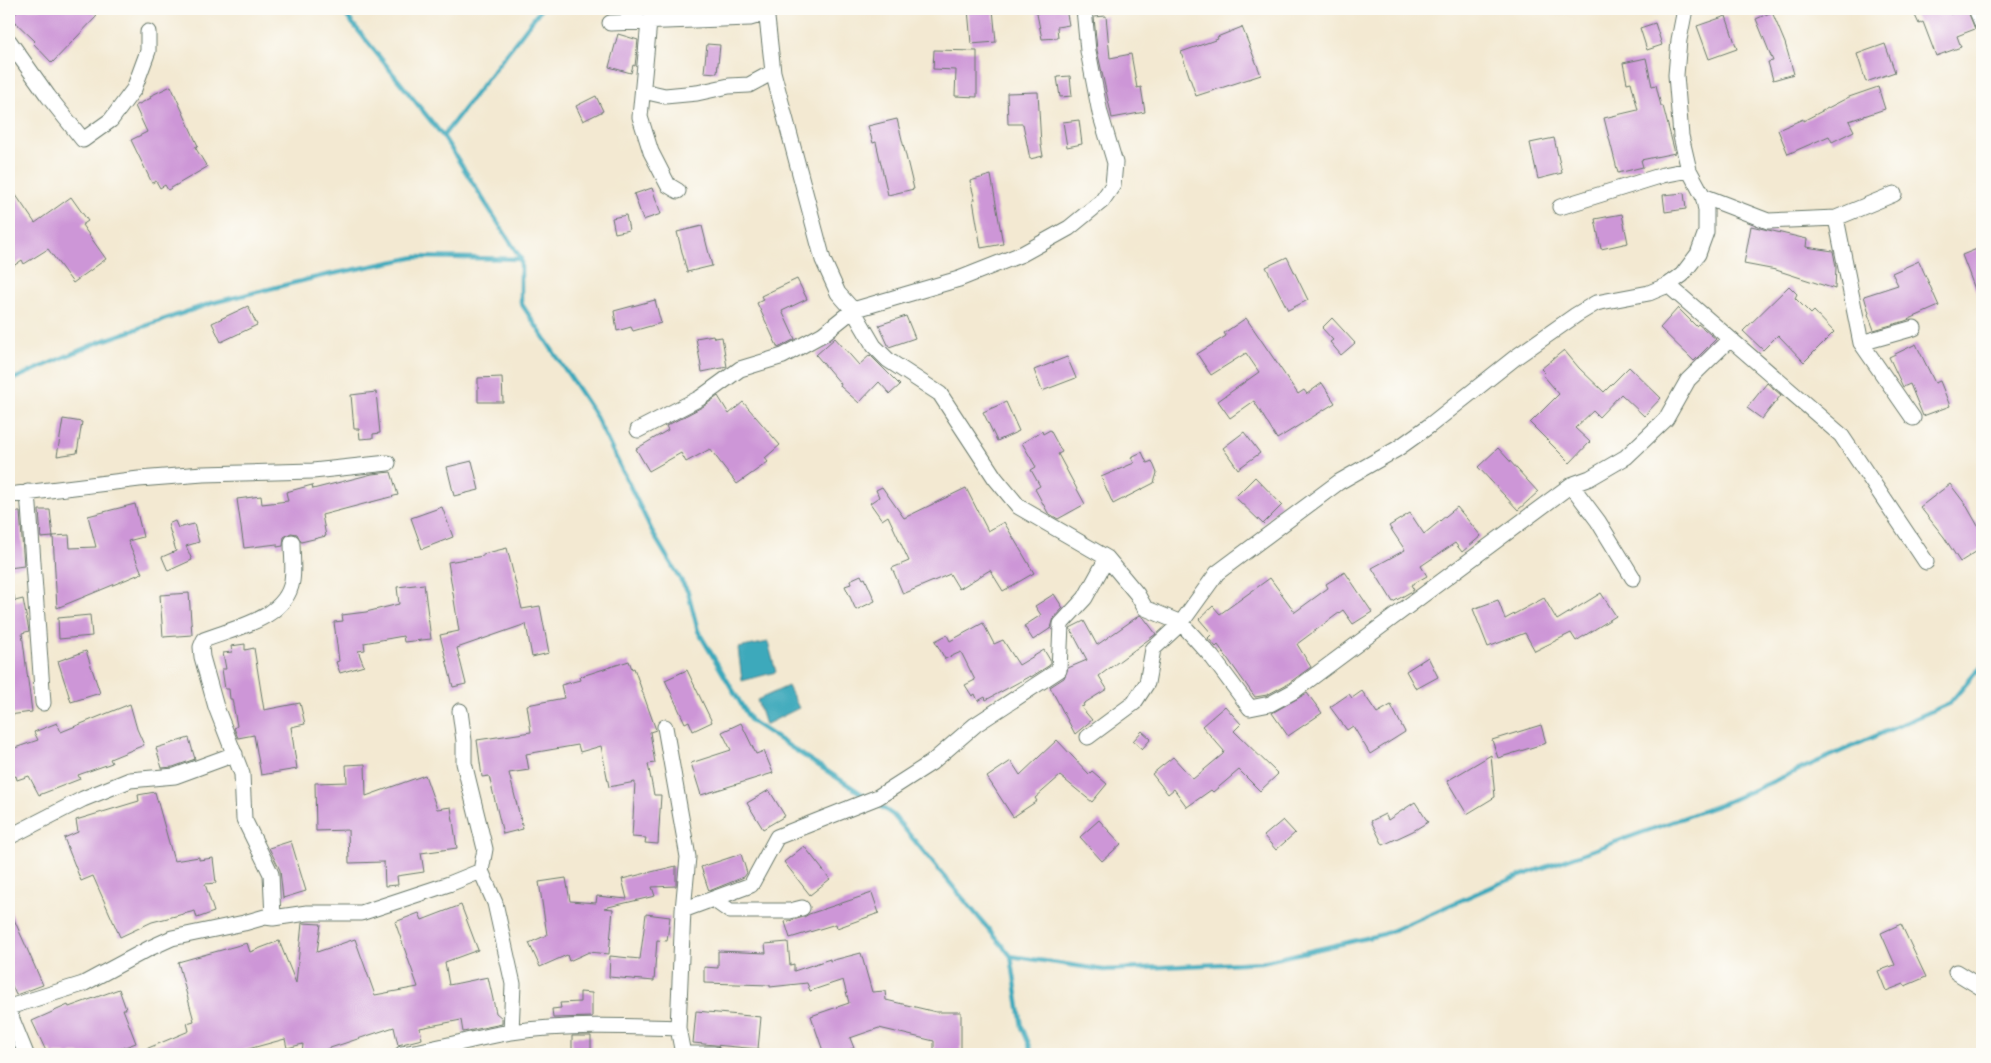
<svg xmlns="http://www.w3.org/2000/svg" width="1991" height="1063" font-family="'Architects Daughter',sans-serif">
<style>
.water{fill:#3ca9bb;stroke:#2e7378}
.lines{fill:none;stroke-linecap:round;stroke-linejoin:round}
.stream{stroke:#3ca9bb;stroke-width:4.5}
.building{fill:#cd96d7}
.street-casing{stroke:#69796b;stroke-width:17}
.street{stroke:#fff;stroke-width:15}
</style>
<rect width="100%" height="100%" fill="#fdfcf7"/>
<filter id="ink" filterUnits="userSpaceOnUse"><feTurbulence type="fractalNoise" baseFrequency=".02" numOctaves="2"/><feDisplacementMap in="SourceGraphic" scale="10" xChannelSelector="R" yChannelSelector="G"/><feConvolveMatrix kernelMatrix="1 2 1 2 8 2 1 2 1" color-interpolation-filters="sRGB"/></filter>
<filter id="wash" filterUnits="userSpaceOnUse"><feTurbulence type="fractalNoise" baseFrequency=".0096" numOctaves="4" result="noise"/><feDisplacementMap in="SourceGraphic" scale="20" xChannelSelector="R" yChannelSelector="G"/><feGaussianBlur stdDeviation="1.12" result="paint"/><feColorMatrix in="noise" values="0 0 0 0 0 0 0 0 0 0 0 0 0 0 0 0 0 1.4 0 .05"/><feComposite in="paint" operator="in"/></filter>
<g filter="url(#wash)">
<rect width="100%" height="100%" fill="#f3e9d2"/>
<path class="water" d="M768,642L776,672L742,681L738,648Z
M788,686L799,708L765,725L757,700Z"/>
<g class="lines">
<path class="stream" d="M341,9L443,136L521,259V303L594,413L655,537L688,592L698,631L751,721L868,798
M443,136L541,9
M9,381L99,342L212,303L322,276L416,257L521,259
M874,802L893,815L1011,956L1022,1027L1033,1054
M1011,956L1104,970L1262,962L1384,934L1498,884L1722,804L1950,703L1982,665"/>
</g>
<g id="blocks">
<path class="building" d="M20,9H90L97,16L52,63L33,43L35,41L11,18Z
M968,9H993L996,42L971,44Z
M1036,9H1066L1069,25L1057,27L1058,38L1042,39Z
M1912,9H1952L1948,10L1950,14L1967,9L1975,29L1957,36L1961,47L1936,56L1923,22L1919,24Z
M1772,12L1785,43L1794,74L1773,80L1768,62L1773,61L1756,19Z
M1106,16L1110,58L1131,54L1137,88L1141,87L1145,112L1112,118L1097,50L1094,17Z
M1726,16L1737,49L1709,59L1697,26Z
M1655,23L1662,45L1647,50L1640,28Z
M1242,27L1261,75L1196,96L1181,52L1218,39L1217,37Z
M618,34L638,40L635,66L633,65L631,73L609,67Z
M707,44L720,45L717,73L704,72Z
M1885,44L1895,72L1866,82L1857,54Z
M934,50L977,51V97L955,96L956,70L933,69Z
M1646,58L1652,86L1656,85L1661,106H1663L1675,153L1641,160L1643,167L1618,173L1604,118L1638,110L1631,82L1627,83L1623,63Z
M1070,76L1072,96L1060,97L1057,77Z
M171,86L198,146L195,147L207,167L168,190L165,185L160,188L156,181L152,183L131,140L147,132L135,106L151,98L150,96Z
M1878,87L1885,109L1849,121L1854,131L1832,142L1829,136L1788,154L1778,130L1803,119V121L1849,97Z
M1038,92L1041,145L1043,156L1030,159L1023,124H1008L1007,93Z
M596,96L603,111L583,121L576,106Z
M897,119L914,189L888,195L876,142L873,143L868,126Z
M1079,120L1082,144L1067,147L1063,122Z
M1554,138L1562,173L1538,179L1530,143Z
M991,175L1003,244L981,248L973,200H975L970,181Z
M9,185L35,223L71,197L88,221L82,225L106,259L73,283L48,249L24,264L22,260L9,269Z
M652,188L661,214L643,220L634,194Z
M1684,193L1686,209L1665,212L1663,195Z
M1622,214L1628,243L1601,249L1595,219Z
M626,215L629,230L615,233L612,218Z
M702,226L712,266L687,272L677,232Z
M1751,226L1807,239L1806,247L1833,251L1836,267L1835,289L1776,270L1744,264Z
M1982,247V305H1981L1962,255Z
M1287,257L1308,300L1288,310L1266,267Z
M1919,261L1939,306L1905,321L1874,330L1868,314L1869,313L1864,296L1898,285L1892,273Z
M797,279L807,299L782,311L795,339L778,348L757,303L763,300L761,296Z
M1789,286L1797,294L1795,298L1811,314L1814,311L1834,332L1804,362L1778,335L1763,350L1743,331Z
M655,300L661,323L633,331L631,327L617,331L614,311Z
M248,306L257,325L221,342L212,323Z
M1678,308L1696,326L1698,324L1716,339L1694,361L1660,328Z
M906,316L915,338L889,347L879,325Z
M1246,318L1298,394L1304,390L1307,394L1322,383L1335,403L1277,439L1254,401L1230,418L1218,401L1259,372L1246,353L1211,375L1197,354L1226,336L1224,333Z
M1332,318L1355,343L1341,355L1330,342L1333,340L1322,328Z
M713,335L714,338L722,337L727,367L702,372L696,338Z
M835,338L859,365L870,355L900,385L890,394L879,382L859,403L840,386L841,384L816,355Z
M1916,344L1935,383L1940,381L1950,406L1923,416L1910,384L1903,387L1889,357Z
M1564,350L1579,368L1604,392L1629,367L1661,398L1644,416L1621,394L1599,417L1593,411L1575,428L1590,442L1570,463L1530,423L1559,394L1543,375L1545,373L1541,369Z
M1067,357L1076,378L1042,391L1034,370Z
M502,377L503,402H478V378Z
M1767,383L1781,395L1762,419L1747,408Z
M376,392L380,433L373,434V438L360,439L359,429H354L351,395Z
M718,396L729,414L743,402L780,445L765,458L768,462L737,484L710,449L686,462L681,453L649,471L636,449L668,430L666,426L704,406Z
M1006,402L1019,431L997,441L983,412Z
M63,419L82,422L77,453L57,456Z
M1050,430L1062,452L1058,454L1085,504L1058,519L1048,513L1035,489L1040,486L1031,470L1036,467L1022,443L1042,431L1043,434Z
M1244,432L1260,453L1238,469L1223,448Z
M1498,448L1538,492L1518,510L1478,467Z
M1142,452L1147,463L1152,461L1157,473L1154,483L1113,504L1101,477L1134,463L1131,457Z
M472,461L479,490L454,496L447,467Z
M391,472L398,495L322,515L326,536L301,542L297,534L291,533L284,537L283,546L277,547V544L244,548L237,499L261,496L262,504L288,501L286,492L312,485L313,489L372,474Z
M1255,477L1282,505L1263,524L1235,497Z
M1950,484L1966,505L1982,533V548L1960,562L1944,537L1920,507Z
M882,487L904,518L966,488L988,531L1004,522L1034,573L1003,591L990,570L959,589L950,574L903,594L892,568L909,561L888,516L882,520L870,503L879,497L876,490Z
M135,504L143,537L128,541L142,573L57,608L53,536L69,535L70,548L96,547L88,516Z
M442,507L453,537L422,549L411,518Z
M1457,507L1481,536L1462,552L1455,543L1421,566L1427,576L1411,585L1414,590L1393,602L1372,568L1405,550L1389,526L1410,513L1424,534Z
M39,510H50L53,537L41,538Z
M9,512H20L24,566L9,568Z
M175,521L178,528L194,524L199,542L186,546L192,560L168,571L162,557L176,551L168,524Z
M507,548L522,609L540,606L549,653L532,657L526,624L457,648L466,684L453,687L440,635L459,631L448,562L483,556V554Z
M1345,572L1372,612L1353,624L1343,610L1297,644L1311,667L1289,683L1267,695L1255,697L1218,645L1216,647L1208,638L1212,634L1199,619L1213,606L1220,614L1270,578L1295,612L1328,588L1326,584Z
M861,575L863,579L865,578L875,601L856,610L845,586L851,584L850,580Z
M424,584L431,639L404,642L403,636L364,643L365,650L358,651L364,666L340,673L336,662L339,661L334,622L343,621L342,615L366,612L399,604L397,587Z
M189,593L192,635L163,637L160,595Z
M1601,593L1616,616L1576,641L1571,633L1535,651L1525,633L1488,647L1473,609L1498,600L1505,619L1544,598L1557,620Z
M1054,594L1063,608L1054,618L1051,628L1033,640L1024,626L1041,615L1035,606Z
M9,595H14L15,601L23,599L29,631L22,633L32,712L9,715Z
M90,615L92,636L59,639L58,618Z
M1140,615L1144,618L1156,634L1099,676L1107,689L1083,704L1084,706L1081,707L1092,720L1075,734L1050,687L1064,678L1068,668L1087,660L1070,628L1084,621L1097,645Z
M983,623L994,644L1003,640L1019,665L1044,650L1050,660V665L1031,677L1030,676L986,700L985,697L978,701L975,694L972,696L965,685L975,680L961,652L945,659L935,641L947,635L950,641Z
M245,644V650L254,648L264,710L300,703L305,724L291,727L297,769L261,775L254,735L238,738L234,728L237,726L232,699H230L229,689H225L222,669H226L223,653L232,652L231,646Z
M86,651L100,693L71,702L58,661Z
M1428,657L1438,677L1416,689L1406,671Z
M629,661L632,669L634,668L656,730L650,732L655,763L648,764L654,795H661L658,844L645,843L646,838L632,837L635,782L609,787L601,746L580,752L578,745L526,754L529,770L509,773L523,829L503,834L489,776L482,777L477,740L531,732L527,705L564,698L561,685L580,680L579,677Z
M687,670L712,722L693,731L689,721L685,723L665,680Z
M1362,691L1377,713L1391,705L1405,732L1370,754L1353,726L1347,730L1330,707L1349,694L1352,698Z
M1307,693L1322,713L1288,736L1272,713Z
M130,704L137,729L144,745L110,759L112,763L78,775L80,779L39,795L29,776L17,780L16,776L9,778V750L38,740L34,732L57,723L61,732Z
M1225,706L1241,724L1234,731L1278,774L1260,791L1239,770L1213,792L1211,790L1187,807L1174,789L1168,794L1152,774L1173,757L1193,779L1223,754L1224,751L1202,726Z
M741,723L756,754L764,751L773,773L701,795L691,763L731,750L722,732Z
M1541,725L1546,743L1498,758L1492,740Z
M1142,731L1151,739L1142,749L1133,741Z
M189,738L195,759L173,767L162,768L156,748Z
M1057,740L1089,774L1092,771L1107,784L1092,802L1060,776L1035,798L1037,801L1013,817L987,777L1011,761L1020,775Z
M1491,755L1495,797L1467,814L1447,781Z
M365,764L366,796L425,775L437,809L451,807L457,848L421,853L424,872L397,876L398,885L385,886L384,862L349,863L348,830L316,831L315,783L347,782L346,765Z
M769,790L785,816L763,829L747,803Z
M155,792L174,861L199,857V860L213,858L216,883L205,884L214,912L197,918L195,911L152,922L120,937L93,876L81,881L64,838L78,832L76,820L139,801L138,795Z
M1415,802L1428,822L1413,831L1383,845L1371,821L1385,814L1388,820Z
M1099,820L1121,844L1102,861L1080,837Z
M1283,820L1295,833L1276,850L1264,836Z
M291,841L306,891L283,898L280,870L269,848Z
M804,846L830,879L810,895L784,862Z
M741,854L747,873L744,877L709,891L701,867Z
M676,866V886L652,887L655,896L604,908L613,909L609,954L589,952L569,961L567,955L540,967L529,943L547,935L539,882L566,878L570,901L596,903L597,896L627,899L622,879Z
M872,893L879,913L837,928L836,924L790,938L785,922L804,917L809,914Z
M461,905L478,950L445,962L449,985L488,977L496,1013L502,1018V1024L463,1032L461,1020L420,1028L422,1039L398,1045L394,1027L312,1054H302L303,1044L287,1048L285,1039L230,1054H134L189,1031L187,1023L194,1021L178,962L247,943L250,952L279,941L296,983L302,923L321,924L317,952L355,939L375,995L418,987L395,922L419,913L422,920Z
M9,908L43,985L16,995L9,979Z
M646,914L670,917L667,941L657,940L654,981L609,977L610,956L640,959Z
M1901,924L1926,977L1905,986L1904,984L1886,991L1878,971L1895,965L1881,933Z
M788,942L790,965L794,964V971L830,959V961L861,953L872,992L885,991L886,1000L936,1012H961V1054H934V1041L879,1028L850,1038L854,1048L836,1054H824L811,1016L849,1003L843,980L810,991L807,983L770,987V985L704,983V967L718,968V951L766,953L765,944Z
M119,989L126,1009H123L136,1043L106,1054H53L50,1049L46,1051L32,1021L68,1005L69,1007Z
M580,992L592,993V1017L553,1018L552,1009L561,1008L560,1003L580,1002Z
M696,1011L761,1017L758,1049L693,1043Z
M572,1036H591V1051L572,1050Z"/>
</g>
</g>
<g filter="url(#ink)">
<use href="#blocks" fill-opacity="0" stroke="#69796b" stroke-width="1"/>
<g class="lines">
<g class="street-casing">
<path id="street" d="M766,9L773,72L823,260L838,293L853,310L874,346L888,360L940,394L995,478L1019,507L1107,558L1137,594L1145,608L1181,623L1193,636L1212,657L1250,708L1270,704L1294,691L1571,485L1598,521L1633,578
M1976,9L1982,23
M649,22L640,117L651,152L668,185L678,191
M610,23L750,18L767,13
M9,41L48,96L83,140L111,120L134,89L148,51V32
M643,91L665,96L697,93L729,86L749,85L773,72
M1703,196L1768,221L1836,218L1894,194
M1560,207L1663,175L1689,170
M1836,218L1861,343L1913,418
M1668,285L1841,435L1926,562
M1861,343L1914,328
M638,430L700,398L740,369L783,356L823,334L853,310L959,279L1022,254L1069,228L1102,201L1113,185L1115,163L1100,113L1088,51L1084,9
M1571,485L1590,478L1626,457L1666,419L1688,380L1730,339
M28,492L43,703
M9,495L139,479L203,474L313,471L388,463
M665,727L688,857L683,910
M1088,737L1134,703L1147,683L1153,649L1181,623L1217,573L1339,482L1397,449L1429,426L1516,357L1576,315L1596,303L1649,293L1668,285L1682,275L1698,254L1706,232V210L1703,196L1689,170L1681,136L1676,75L1679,40L1685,9
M9,837L83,799L130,780L175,776L235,754
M481,871L495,903L513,984L511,1032
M713,899L730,911H790L802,908
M273,918L271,874L244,819L242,774L216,707L202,657L201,647L204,640C234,628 286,619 292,581C294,569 292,555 292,542
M1956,972L1982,988
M9,1007L83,984L150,948L172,938L244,923L265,917L273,918L307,913H361L449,884L481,871L485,849L464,763V741L460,711
M9,1012L26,1054
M402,1054C439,1049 474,1038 511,1032C566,1024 622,1026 678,1028
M683,1054L678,1028L683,910L751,885L777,837L878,797L931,763L975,725L1059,670L1061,624L1085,598L1107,558
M683,1054H714"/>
</g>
<use href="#street" class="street"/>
</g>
</g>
<rect width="1991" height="1063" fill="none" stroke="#fdfcf7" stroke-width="30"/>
</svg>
